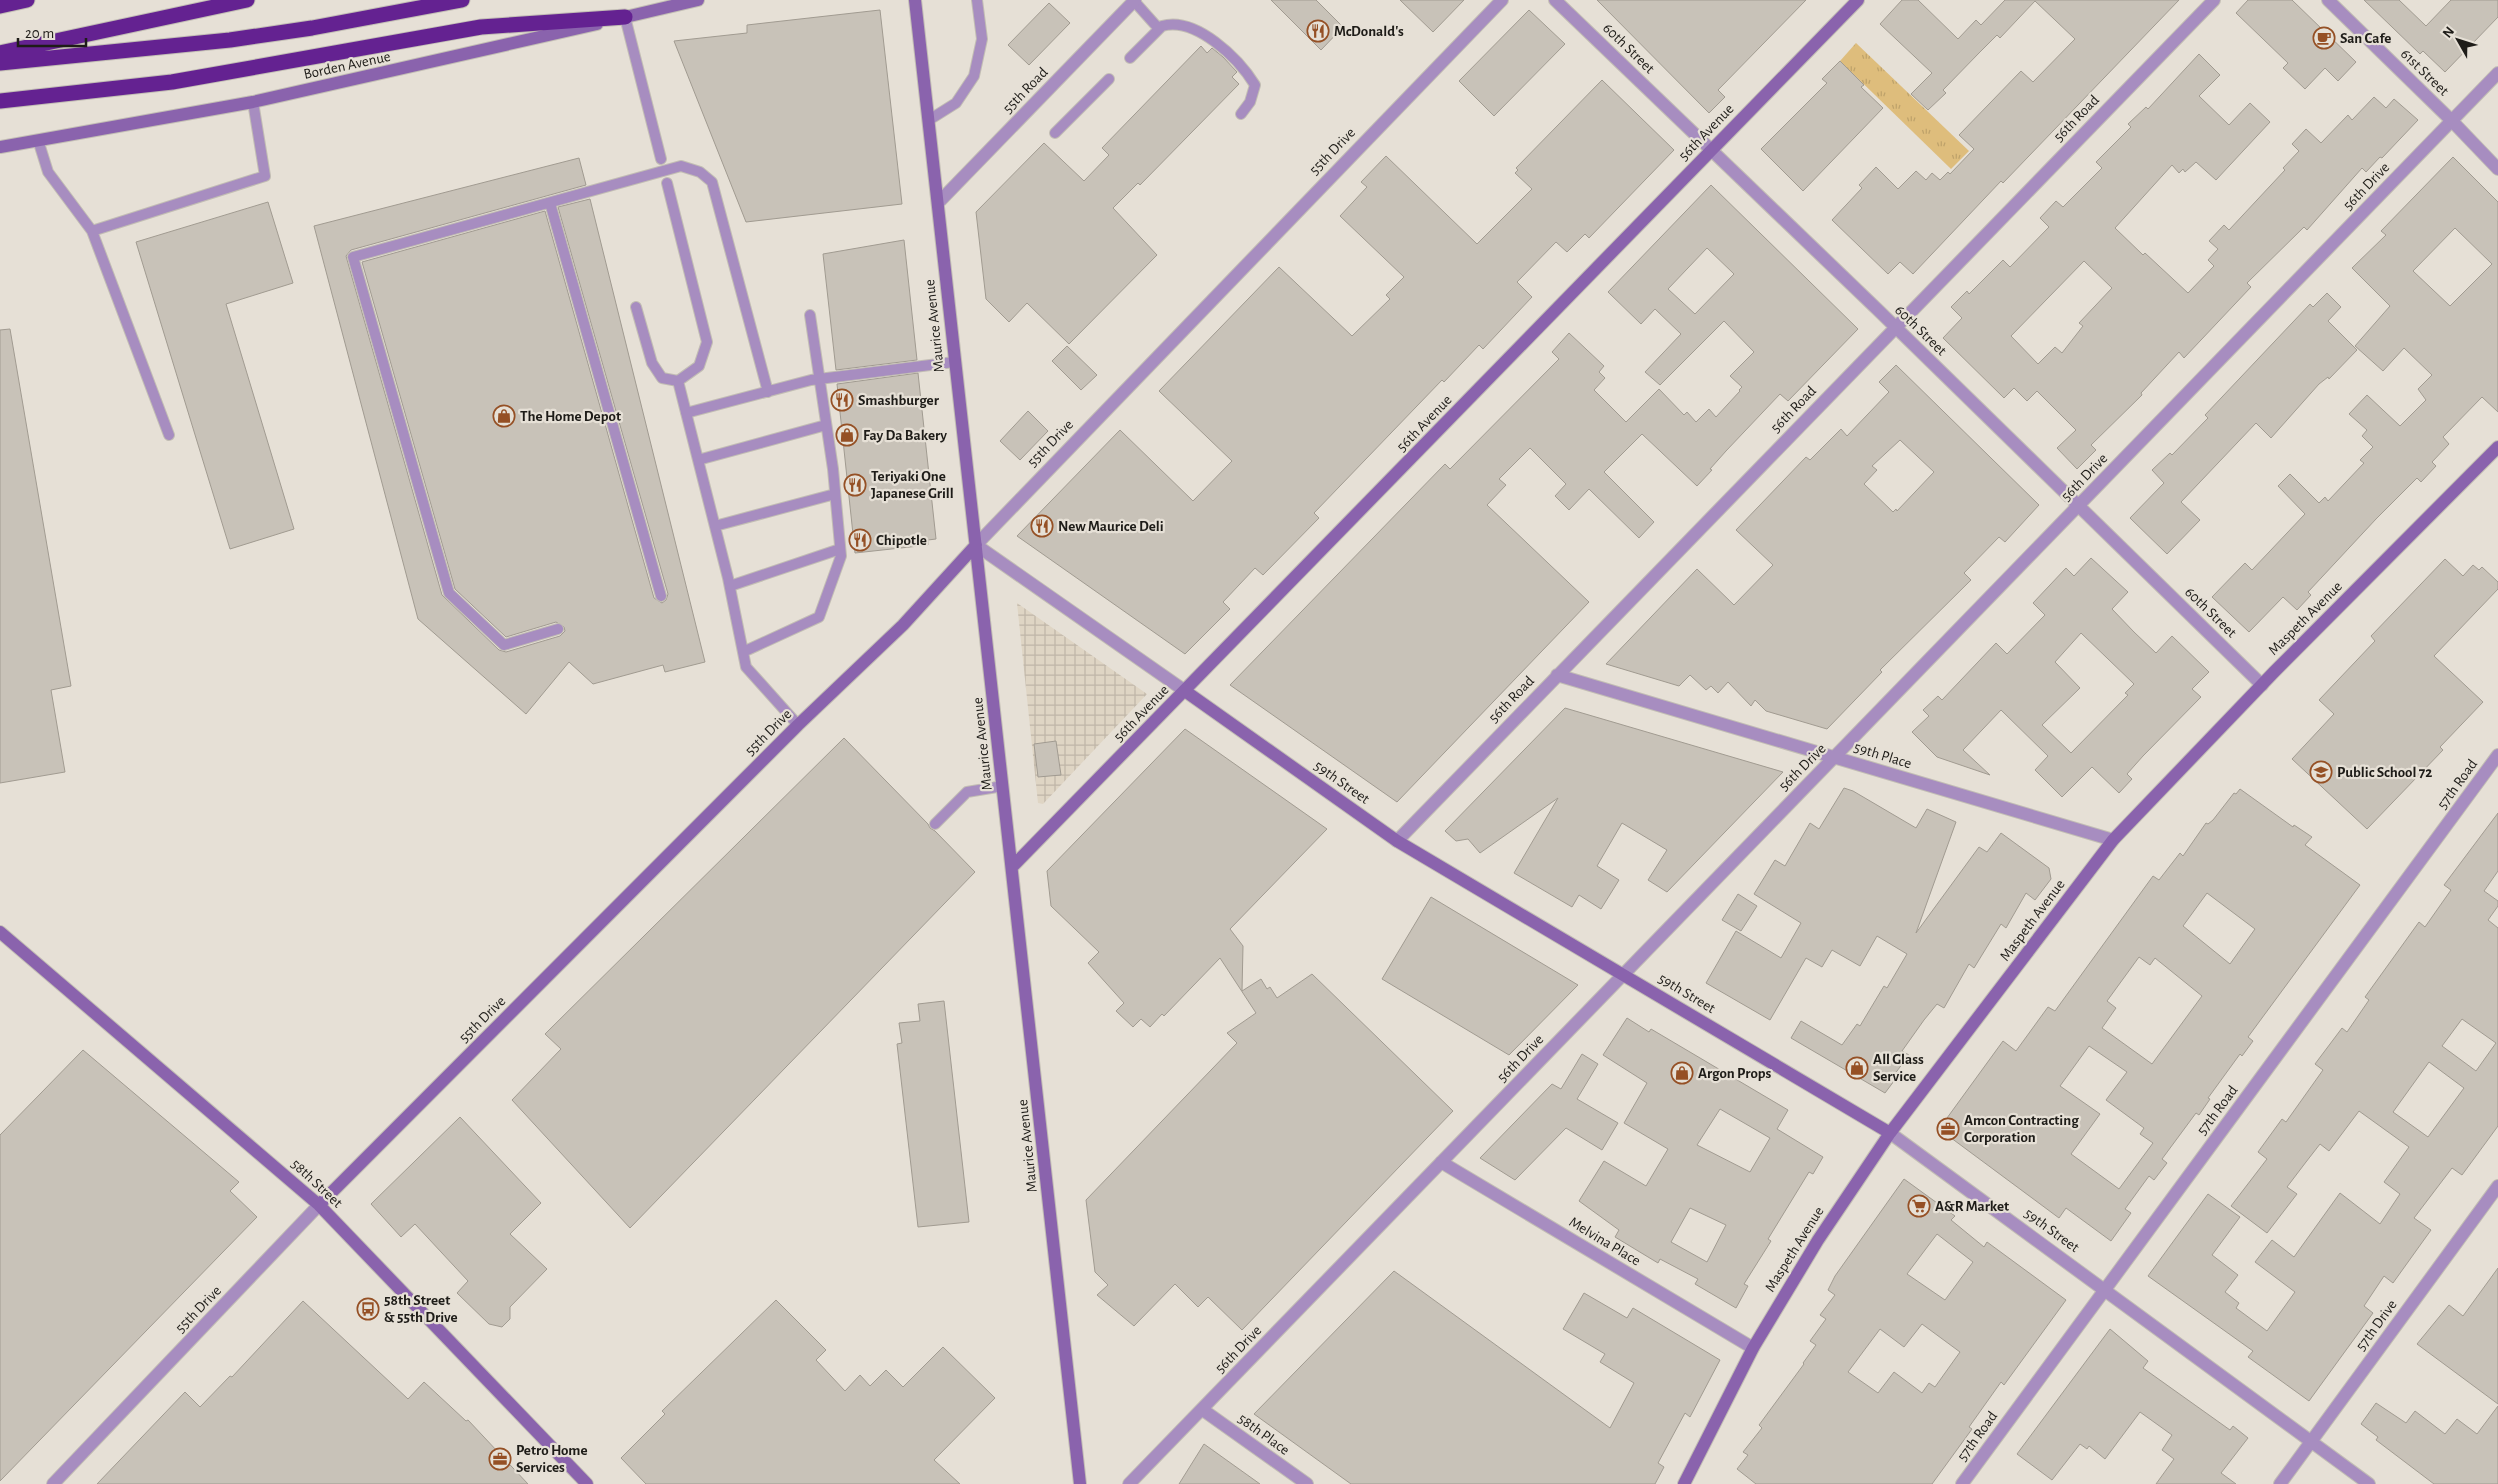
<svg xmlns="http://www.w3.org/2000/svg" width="2498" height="1484" font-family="'Alegreya Sans',sans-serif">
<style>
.industrial{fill:url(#industrial-grid)}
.grass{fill:url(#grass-tufts)}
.building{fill:#c8c2b8;stroke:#a19b91;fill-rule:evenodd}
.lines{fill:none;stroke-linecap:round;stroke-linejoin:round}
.lane-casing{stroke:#c2bdb4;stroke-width:12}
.street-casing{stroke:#c2bdb4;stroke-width:14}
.secondary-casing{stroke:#c2bdb4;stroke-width:14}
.highway-casing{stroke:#c2bdb4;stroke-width:17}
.lane{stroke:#a78dc0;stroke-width:10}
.street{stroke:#a78dc0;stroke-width:12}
.secondary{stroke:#8a63ad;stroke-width:12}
.highway{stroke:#642291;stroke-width:15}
.labels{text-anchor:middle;stroke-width:4.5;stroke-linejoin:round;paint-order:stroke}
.poi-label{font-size:15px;font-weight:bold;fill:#1e1c18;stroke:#e6e0d6;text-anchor:start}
.street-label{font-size:15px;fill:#1e1c18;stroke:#e6e0d6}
</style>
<defs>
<pattern id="industrial-grid" width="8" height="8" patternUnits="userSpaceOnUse" patternTransform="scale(1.25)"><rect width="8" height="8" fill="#dfd5c4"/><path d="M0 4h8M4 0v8" fill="none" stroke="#bfb6a8"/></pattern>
<pattern id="grass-tufts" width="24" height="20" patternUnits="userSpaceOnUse" patternTransform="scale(1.25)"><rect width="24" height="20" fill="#debd7c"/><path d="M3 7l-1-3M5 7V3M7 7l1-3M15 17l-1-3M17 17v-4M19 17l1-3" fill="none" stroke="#bea26a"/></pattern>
</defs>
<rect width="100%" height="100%" fill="#e6e0d6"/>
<path class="industrial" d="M1017,603L1147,694L1043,804L1038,803Z"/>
<path class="grass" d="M1856,43L1969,151L1951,169L1840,61Z"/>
<path class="building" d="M1271,0H1316L1343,27L1321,50Z
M1400,0H1464L1433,32Z
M1597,0H1806L1718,90L1725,97L1709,113Z
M1902,0H1918L1958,39L1976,20L1981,25L2005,0H2179L2003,183L2001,181L1913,274L1900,262L1888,274L1832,220L1862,188L1859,185L1876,167L1898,189L1916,171L1926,180L1932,173L1940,180L1948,172L1950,174L1974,149L1959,135L2021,71L2033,82L2075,39L2035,1L2000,38L1997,35L1979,53L1943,90L1946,93L1928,110L1911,94L1932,73L1880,24Z
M2248,0H2292L2356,62L2338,81L2325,68L2305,89L2283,68L2288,63L2236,13Z
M2364,0H2399L2426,26L2451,0H2498V17L2445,72L2423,51L2420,54Z
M1049,3L1070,23L1029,65L1008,45Z
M880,10L902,204L746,222L674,41L747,33V25Z
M1529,10L1565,44L1494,116L1459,81Z
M1201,46L1207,53L1212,48L1223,57L1237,72L1232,77L1239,84L1140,185L1138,183L1113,208L1157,255L1069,344L1027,303L1009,322L986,299L976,212L1044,143L1084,181L1109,155L1102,148Z
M2199,54L2220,75L2199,96L2229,125L2250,103L2270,122L2216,180L2196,162L2185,172L2183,169L2179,173L2172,165L2115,228L2143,255L2145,253L2188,293L2214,266L2208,260L2218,249L2209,241L2224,225L2229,230L2285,170L2283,168L2299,151L2292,144L2306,129L2321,143L2348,115L2352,120L2374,97L2386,108L2394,99L2418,120L2382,158L2380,157L2366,172L2362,168L2307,230L2304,227L2247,283L2251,287L2184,358L2179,352L2141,393L2142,395L2091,445L2096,450L2077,469L2057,448L2076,430L2037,391L2027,401L2014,388L2004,398L1943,338L1962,318L1951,307L1967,291L1969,294L2003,260L2010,267L2049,227L2040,218L2056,201L2063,207L2102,168L2096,162L2131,127L2128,124L2146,107L2148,109ZM2084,261L2112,288L2079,323L2083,326L2062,353L2055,347L2038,364L2011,336Z
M1840,61L1864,85L1861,87L1883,108L1803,191L1761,149L1827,83L1822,79Z
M1602,80L1674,150L1589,238L1585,234L1567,252L1556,242L1517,282L1532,297L1483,349L1479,345L1444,382L1442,380L1314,513L1319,518L1263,575L1255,568L1223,602L1230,609L1185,654L1017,536L1120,430L1193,501L1232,461L1159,391L1279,267L1352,336L1390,299L1386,295L1404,277L1340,216L1367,187L1361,182L1386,156L1477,244L1532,189L1515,173L1518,170L1516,168Z
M2453,157L2498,202V412L2482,397L2443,437L2449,444L2432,462L2436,466L2421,482L2417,478L2376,519L2308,592L2311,595L2297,610L2283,597L2249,632L2212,597L2245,563L2252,570L2305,514L2278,486L2290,474L2319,503L2325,497L2328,501L2364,463L2360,460L2373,447L2362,436L2367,430L2349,414L2367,395L2400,426L2426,400L2418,389L2432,375L2404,348L2383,371L2355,346L2390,306L2352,268L2386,235L2381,231ZM2455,228L2492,264L2450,306L2413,271Z
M579,158L586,185L351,250L346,256L442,595L499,650L506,652L560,636L565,631L564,627L556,622L506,637L455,589L362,262L545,211L654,598L662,603L666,600L668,594L558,207L590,199L705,662L665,672L663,665L593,684L569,662L526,714L418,619L314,226Z
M1711,185L1858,329L1788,401L1780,394L1726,451L1710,469L1712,470L1697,486L1642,434L1604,472L1654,522L1639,538L1589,489L1569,510L1555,496L1566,484L1530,448L1499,479L1506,485L1487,505L1589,602L1397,802L1230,685L1445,464L1450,469L1559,359L1552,352L1569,333L1604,366L1599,372L1605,378L1594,390L1626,422L1659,389L1684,415L1687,412L1696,422L1709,409L1716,417L1740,391L1739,390L1742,387L1730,376L1754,352L1724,321L1660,385L1645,372L1681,334L1655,309L1641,324L1608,292ZM1707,248L1734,274L1695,314L1668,289Z
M268,202L293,283L226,304L294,529L230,549L136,242Z
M904,240L917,360L836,370L823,254Z
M2327,293L2341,307L2328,321L2357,350L2329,379L2328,377L2319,384L2271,438L2256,423L2181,502L2200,520L2167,554L2130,518L2164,483L2152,470L2170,453L2172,455L2208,418L2205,415L2310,304L2313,307Z
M10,329L71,686L51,690L65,772L0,783V330Z
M1067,346L1097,375L1081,390L1052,361Z
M1896,365L2039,505L2005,542L1999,537L1964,573L1971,580L1880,670L1882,672L1827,729L1766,711L1755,700L1751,706L1728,682L1718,693L1711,686L1706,690L1690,675L1679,686L1606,664L1697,569L1734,605L1773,565L1736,530L1806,457L1810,460L1841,429L1847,436L1889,392L1879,382ZM1900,440L1934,472L1897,511L1896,509L1893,512L1864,484L1877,470L1872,466Z
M918,373L936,539L928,540V545L855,553L837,384Z
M1028,411L1048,431L1020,460L1000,441Z
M2091,558L2128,592L2112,609L2134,632L2156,653L2172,636L2209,672L2192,689L2201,697L2143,756L2127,774L2132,779L2119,793L2092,767L2062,797L2035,770L2048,756L2001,710L1963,750L1990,775L1937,757L1912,732L1929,716L1923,710L1938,696L1942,700L1996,643L2007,654L2045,615L2033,603L2066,568L2074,576ZM2081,633L2134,684L2125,693L2128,695L2071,753L2042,725L2080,688L2055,662Z
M2445,559L2463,576L2473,565L2479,570L2482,567L2498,582V589L2434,656L2483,702L2440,747L2443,750L2367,829L2292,759L2334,714L2319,700L2375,641L2371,636Z
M1565,708L1783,772L1667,892L1648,880L1667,850L1622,823L1597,866L1619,880L1601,909L1579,895L1572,907L1514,873L1558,798L1480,853L1468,839L1456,841L1445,831Z
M1185,729L1327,829L1230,929L1243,946L1242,991L1261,979L1267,989L1270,987L1277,998L1312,974L1453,1111L1242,1330L1208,1297L1198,1307L1175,1284L1134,1326L1097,1295L1108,1285L1095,1272L1086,1200L1237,1043L1227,1033L1256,1013L1220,958L1164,1016L1162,1014L1150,1027L1141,1019L1133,1027L1116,1011L1124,1003L1088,963L1099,952L1051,906L1047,871Z
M844,738L928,824L930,828L935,831L975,872L630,1228L512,1100L561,1049L545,1034Z
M1056,741L1061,775L1038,777L1034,744Z
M1844,788L1853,791L1916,828L1927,809L1956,822L1916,933L1979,847L1987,852L2001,833L2049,868L2051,879L2035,900L2026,893L2006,928L2001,924L1974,968L1969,964L1944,1008L1937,1004L1924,1020L1902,1051L1909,1055L1894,1075L1897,1077L1885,1093L1791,1038L1801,1021L1842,1045L1857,1024L1860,1026L1884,986L1887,988L1907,954L1877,936L1860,966L1832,950L1822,967L1806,958L1770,1020L1706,983L1736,931L1781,958L1801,923L1754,894L1775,860L1785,866L1810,823L1819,829Z
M2240,789L2293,827L2294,825L2312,837L2305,845L2360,885L2248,1037L2253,1041L2242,1056L2240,1054L2208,1098L2210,1099L2199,1115L2196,1113L2162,1159L2167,1163L2154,1180L2149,1176L2125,1209L2131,1213L2111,1241L2066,1208L2059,1218L1939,1129L2003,1041L2016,1051L2048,1007L2055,1011L2153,876L2159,880L2180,853L2183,856L2206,823L2208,824L2213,820L2234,793L2236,794ZM2207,893L2255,929L2230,964L2183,926ZM2139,957L2150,965L2155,958L2202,996L2152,1064L2102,1028L2116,1008L2107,1001ZM2089,1046L2127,1072L2106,1100L2144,1128L2140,1134L2153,1143L2119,1189L2071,1154L2100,1114L2060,1086Z
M2498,813V871L2484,891L2498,901V906L2488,920L2498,928V1126L2462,1175L2452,1168L2414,1218L2431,1230L2393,1283L2384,1276L2364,1306L2373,1313L2309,1401L2248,1357L2253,1351L2148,1276L2208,1194L2240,1217L2212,1255L2238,1275L2225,1292L2239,1303L2236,1308L2267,1331L2295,1292L2255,1262L2272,1240L2294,1257L2340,1193L2380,1224L2400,1194L2384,1182L2409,1147L2359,1111L2329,1151L2320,1144L2306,1162L2287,1187L2297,1194L2267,1233L2231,1206L2267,1159L2258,1152L2282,1119L2286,1122L2323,1070L2315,1064L2342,1028L2347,1032L2369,1000L2365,997L2419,922L2425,927L2451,890L2444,885ZM2462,1019L2496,1043L2476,1071L2442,1046ZM2429,1062L2464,1088L2428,1137L2393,1112Z
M1738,894L1757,906L1741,931L1722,920Z
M1431,897L1578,985L1509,1055L1382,979Z
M944,1001L969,1222L918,1227L897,1044L902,1043L899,1023L920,1021L918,1004Z
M1627,1018L1649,1032L1651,1029L1788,1110L1777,1129L1823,1157L1813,1174L1809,1172L1768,1239L1771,1241L1744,1284L1748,1286L1736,1308L1695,1284L1698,1279L1660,1259L1658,1263L1615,1237L1619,1230L1579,1201L1604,1161L1646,1186L1668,1149L1624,1123L1647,1083L1603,1055ZM1720,1109L1770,1138L1750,1172L1697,1145ZM1690,1208L1726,1225L1707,1262L1671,1242Z
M83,1050L239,1182L230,1191L257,1217L0,1481V1135Z
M1582,1054L1598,1064L1577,1099L1618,1123L1602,1150L1566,1128L1515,1180L1480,1158L1552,1084L1561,1089Z
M460,1117L541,1203L510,1234L547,1269L510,1307V1319L502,1327L489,1324L457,1293L468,1281L415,1224L401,1237L371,1204Z
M1904,1179L1955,1216L1951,1220L1984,1247L1987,1242L2066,1300L2004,1385L2001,1382L1969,1427L1972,1429L1932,1484H1756L1737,1469L1748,1455L1743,1452L1762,1428L1759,1425L1804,1364L1803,1363L1816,1345L1810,1341L1826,1319L1820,1315L1835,1295L1828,1290L1835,1276ZM1937,1234L1973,1262L1945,1300L1907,1274ZM1922,1324L1960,1352L1935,1387L1929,1383L1922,1393L1894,1372L1878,1393L1848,1372L1880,1329L1904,1347Z
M2498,1268V1404L2417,1344L2449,1305L2463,1316Z
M1394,1271L1610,1428L1634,1383L1600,1362L1605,1354L1563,1329L1584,1293L1627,1318L1633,1308L1720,1360L1690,1417L1685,1413L1658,1463L1664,1467L1655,1484H1351L1254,1414Z
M776,1300L826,1350L816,1360L845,1391L860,1375L870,1386L886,1370L903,1387L943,1347L995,1398L934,1460L960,1484H646L621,1458L665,1414L662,1411Z
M303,1301L408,1399L424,1382L466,1421L468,1420L528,1484H97L185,1392L200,1407L230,1376L232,1377Z
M2110,1329L2148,1361L2143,1368L2230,1430L2233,1426L2248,1438L2221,1473L2236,1484H2156L2174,1459L2162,1450L2172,1435L2140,1412L2105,1459L2089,1446L2087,1449L2080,1444L2052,1480L2017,1454Z
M2376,1403L2406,1423L2415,1411L2445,1434L2457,1419L2477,1434L2498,1406V1484H2434L2376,1440L2378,1437L2361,1424Z
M1204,1444L1260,1484H1179Z"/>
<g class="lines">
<g class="lane-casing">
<path id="lane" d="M1134,1L1159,29
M625,17L661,159
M1130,58L1162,26C1196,16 1239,59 1255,85L1250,102L1241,114
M929,120L956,103L974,76L982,39L977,0
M1055,133L1109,79
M38,140L48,172L92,231L169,435
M667,183L707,342L699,366L678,381L728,578L746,667L798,725
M550,203L661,596
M92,231L265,176L253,102
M636,307L652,363L662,378L678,381
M686,413L811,380L954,362
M698,460L826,425
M715,526L835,494
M730,586L840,549
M558,629L504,645L449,593L353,257L681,166L700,172L712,182L768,392
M743,652L819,617L841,556L833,469L810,315
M935,824L967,792L1003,786"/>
</g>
<g class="street-casing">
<path id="street" d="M1555,0L1879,311L2262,685
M2328,0L2452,121L2498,169
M938,203L1135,0
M1557,675L2113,840
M1185,691L976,545L1502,0
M1397,841L2214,0
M1890,1133L2369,1484
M1441,1162L1753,1348
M1203,1410L1307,1484
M53,1484L319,1205
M1129,1484L2498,73
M1962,1484C2139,1240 2321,999 2498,755
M2280,1484L2498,1186"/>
</g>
<g class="secondary-casing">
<path id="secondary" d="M915,0L1080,1484
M617,19L698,0
M0,147L253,102L597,24
M1185,691L1397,841L1890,1133
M1012,867L1858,0
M0,932L319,1205L587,1484
M319,1205L798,725L903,625L976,545
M1684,1484L1753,1348L1818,1240L1890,1133L2113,840L2274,672L2498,447"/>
</g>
<g class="highway-casing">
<path id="highway" d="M0,6L27,0
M0,53L247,0
M0,63L230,40L312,28L462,0
M0,101L172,82L481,27L625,17"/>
</g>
<use href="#lane" class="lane"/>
<use href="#street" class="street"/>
<use href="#secondary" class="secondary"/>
<use href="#highway" class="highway"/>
</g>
<defs>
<g id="restaurant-ring" transform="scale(1.125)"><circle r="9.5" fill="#e6e0d6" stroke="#955025" stroke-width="1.5"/><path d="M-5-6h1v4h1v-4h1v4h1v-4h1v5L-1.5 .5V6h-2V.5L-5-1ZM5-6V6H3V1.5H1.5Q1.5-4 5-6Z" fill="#955025"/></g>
<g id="cafe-ring" transform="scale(1.125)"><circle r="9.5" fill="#e6e0d6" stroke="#955025" stroke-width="1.5"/><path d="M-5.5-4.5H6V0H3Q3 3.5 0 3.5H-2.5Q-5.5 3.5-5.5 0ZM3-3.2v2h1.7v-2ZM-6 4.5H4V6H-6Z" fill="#955025"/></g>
<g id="shop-ring" transform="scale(1.125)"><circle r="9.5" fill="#e6e0d6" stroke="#955025" stroke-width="1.5"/><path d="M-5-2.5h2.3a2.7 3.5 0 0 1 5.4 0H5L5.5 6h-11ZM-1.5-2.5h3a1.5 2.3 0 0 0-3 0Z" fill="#955025"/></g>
<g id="school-ring" transform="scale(1.125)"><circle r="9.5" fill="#e6e0d6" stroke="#955025" stroke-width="1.5"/><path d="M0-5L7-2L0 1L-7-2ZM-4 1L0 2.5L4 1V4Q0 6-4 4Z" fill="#955025"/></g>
<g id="office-ring" transform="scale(1.125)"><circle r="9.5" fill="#e6e0d6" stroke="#955025" stroke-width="1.5"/><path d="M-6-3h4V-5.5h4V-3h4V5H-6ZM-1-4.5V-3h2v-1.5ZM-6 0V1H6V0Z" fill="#955025"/></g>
<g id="supermarket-ring" transform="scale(1.125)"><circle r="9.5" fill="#e6e0d6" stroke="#955025" stroke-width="1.5"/><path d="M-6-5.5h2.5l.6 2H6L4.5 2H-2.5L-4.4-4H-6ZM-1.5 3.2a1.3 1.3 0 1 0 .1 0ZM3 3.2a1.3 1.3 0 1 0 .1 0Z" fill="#955025"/></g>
<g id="bus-ring" transform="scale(1.125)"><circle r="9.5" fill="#e6e0d6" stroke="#955025" stroke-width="1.5"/><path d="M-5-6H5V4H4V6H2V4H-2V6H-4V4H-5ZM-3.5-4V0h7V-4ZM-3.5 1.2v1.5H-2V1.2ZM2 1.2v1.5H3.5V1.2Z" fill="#955025"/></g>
</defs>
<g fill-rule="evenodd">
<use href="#restaurant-ring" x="1318" y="31"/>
<use href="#cafe-ring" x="2324" y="38"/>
<use href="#restaurant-ring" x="842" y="400"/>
<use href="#shop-ring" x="504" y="416"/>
<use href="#shop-ring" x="847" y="435"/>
<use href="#restaurant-ring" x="855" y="485"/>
<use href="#restaurant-ring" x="1042" y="526"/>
<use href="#restaurant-ring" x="860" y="540"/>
<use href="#school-ring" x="2321" y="772"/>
<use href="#shop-ring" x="1857" y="1068"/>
<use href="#shop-ring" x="1682" y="1073"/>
<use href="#office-ring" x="1948" y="1129"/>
<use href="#supermarket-ring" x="1919" y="1206"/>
<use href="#bus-ring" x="368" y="1309"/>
<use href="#office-ring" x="500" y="1459"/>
</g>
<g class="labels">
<g class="poi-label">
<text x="1334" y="36">McDonald's</text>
<text x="2340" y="43">San Cafe</text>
<text x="858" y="405">Smashburger</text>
<text x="520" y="421">The Home Depot</text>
<text x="863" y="440">Fay Da Bakery</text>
<text x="871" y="481">Teriyaki One<tspan x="871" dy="17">Japanese Grill</tspan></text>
<text x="1058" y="531">New Maurice Deli</text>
<text x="876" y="545">Chipotle</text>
<text x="2337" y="777">Public School 72</text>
<text x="1873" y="1064">All Glass<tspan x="1873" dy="17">Service</tspan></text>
<text x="1698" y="1078">Argon Props</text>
<text x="1964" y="1125">Amcon Contracting<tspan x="1964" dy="17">Corporation</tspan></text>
<text x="1935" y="1211">A&amp;R Market</text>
<text x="384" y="1305">58th Street<tspan x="384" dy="17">&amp; 55th Drive</tspan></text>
<text x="516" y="1455">Petro Home<tspan x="516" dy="17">Services</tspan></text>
</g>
<g class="street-label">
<text transform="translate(1629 48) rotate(44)" y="5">60th Street</text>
<text transform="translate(347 65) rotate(-12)" y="5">Borden Avenue</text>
<text transform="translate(2425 72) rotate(44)" y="5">61st Street</text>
<text transform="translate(1025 90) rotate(-46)" y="5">55th Road</text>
<text transform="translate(2076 118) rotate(-46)" y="5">56th Road</text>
<text transform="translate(1706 132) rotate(-46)" y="5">56th Avenue</text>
<text transform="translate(1332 151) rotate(-46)" y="5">55th Drive</text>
<text transform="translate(2366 186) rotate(-46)" y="5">56th Drive</text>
<text transform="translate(934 326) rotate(-96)" y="5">Maurice Avenue</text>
<text transform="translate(1921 330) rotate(44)" y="5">60th Street</text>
<text transform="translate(1793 409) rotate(-46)" y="5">56th Road</text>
<text transform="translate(1424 423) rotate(-46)" y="5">56th Avenue</text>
<text transform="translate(1050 443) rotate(-46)" y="5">55th Drive</text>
<text transform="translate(2084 477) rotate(-46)" y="5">56th Drive</text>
<text transform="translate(2211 612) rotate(44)" y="5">60th Street</text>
<text transform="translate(2305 618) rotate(-45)" y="5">Maspeth Avenue</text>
<text transform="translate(1511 699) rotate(-46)" y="5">56th Road</text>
<text transform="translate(1141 713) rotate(-46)" y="5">56th Avenue</text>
<text transform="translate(768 732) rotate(-45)" y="5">55th Drive</text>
<text transform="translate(982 744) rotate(-96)" y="5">Maurice Avenue</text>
<text transform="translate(1883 755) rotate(17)" y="5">59th Place</text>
<text transform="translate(1802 767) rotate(-45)" y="5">56th Drive</text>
<text transform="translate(1342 782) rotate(35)" y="5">59th Street</text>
<text transform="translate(2457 784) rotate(-54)" y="5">57th Road</text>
<text transform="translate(2032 920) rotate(-53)" y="5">Maspeth Avenue</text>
<text transform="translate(1687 993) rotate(31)" y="5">59th Street</text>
<text transform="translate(482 1019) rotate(-45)" y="5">55th Drive</text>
<text transform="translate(1520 1058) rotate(-46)" y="5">56th Drive</text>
<text transform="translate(2217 1110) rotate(-53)" y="5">57th Road</text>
<text transform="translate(1027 1146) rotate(-96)" y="5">Maurice Avenue</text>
<text transform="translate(317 1183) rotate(43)" y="5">58th Street</text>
<text transform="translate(2052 1230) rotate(36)" y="5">59th Street</text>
<text transform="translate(1605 1241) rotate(31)" y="5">Melvina Place</text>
<text transform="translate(1794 1249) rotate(-58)" y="5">Maspeth Avenue</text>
<text transform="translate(198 1309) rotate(-46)" y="5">55th Drive</text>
<text transform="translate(2376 1325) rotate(-54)" y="5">57th Drive</text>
<text transform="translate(1238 1349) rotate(-46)" y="5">56th Drive</text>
<text transform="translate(1264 1434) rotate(36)" y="5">58th Place</text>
<text transform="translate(1977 1436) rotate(-54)" y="5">57th Road</text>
</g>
</g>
<g transform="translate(2458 40) rotate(309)" stroke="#e6e0d6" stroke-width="4" paint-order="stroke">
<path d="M0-4L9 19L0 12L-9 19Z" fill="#1e1c18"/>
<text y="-8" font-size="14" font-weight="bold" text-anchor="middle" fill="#1e1c18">N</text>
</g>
<path d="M18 38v8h68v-8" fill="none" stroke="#1e1c18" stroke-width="2.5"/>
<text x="25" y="38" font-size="15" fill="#1e1c18" stroke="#e6e0d6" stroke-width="4" paint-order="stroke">20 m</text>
</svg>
